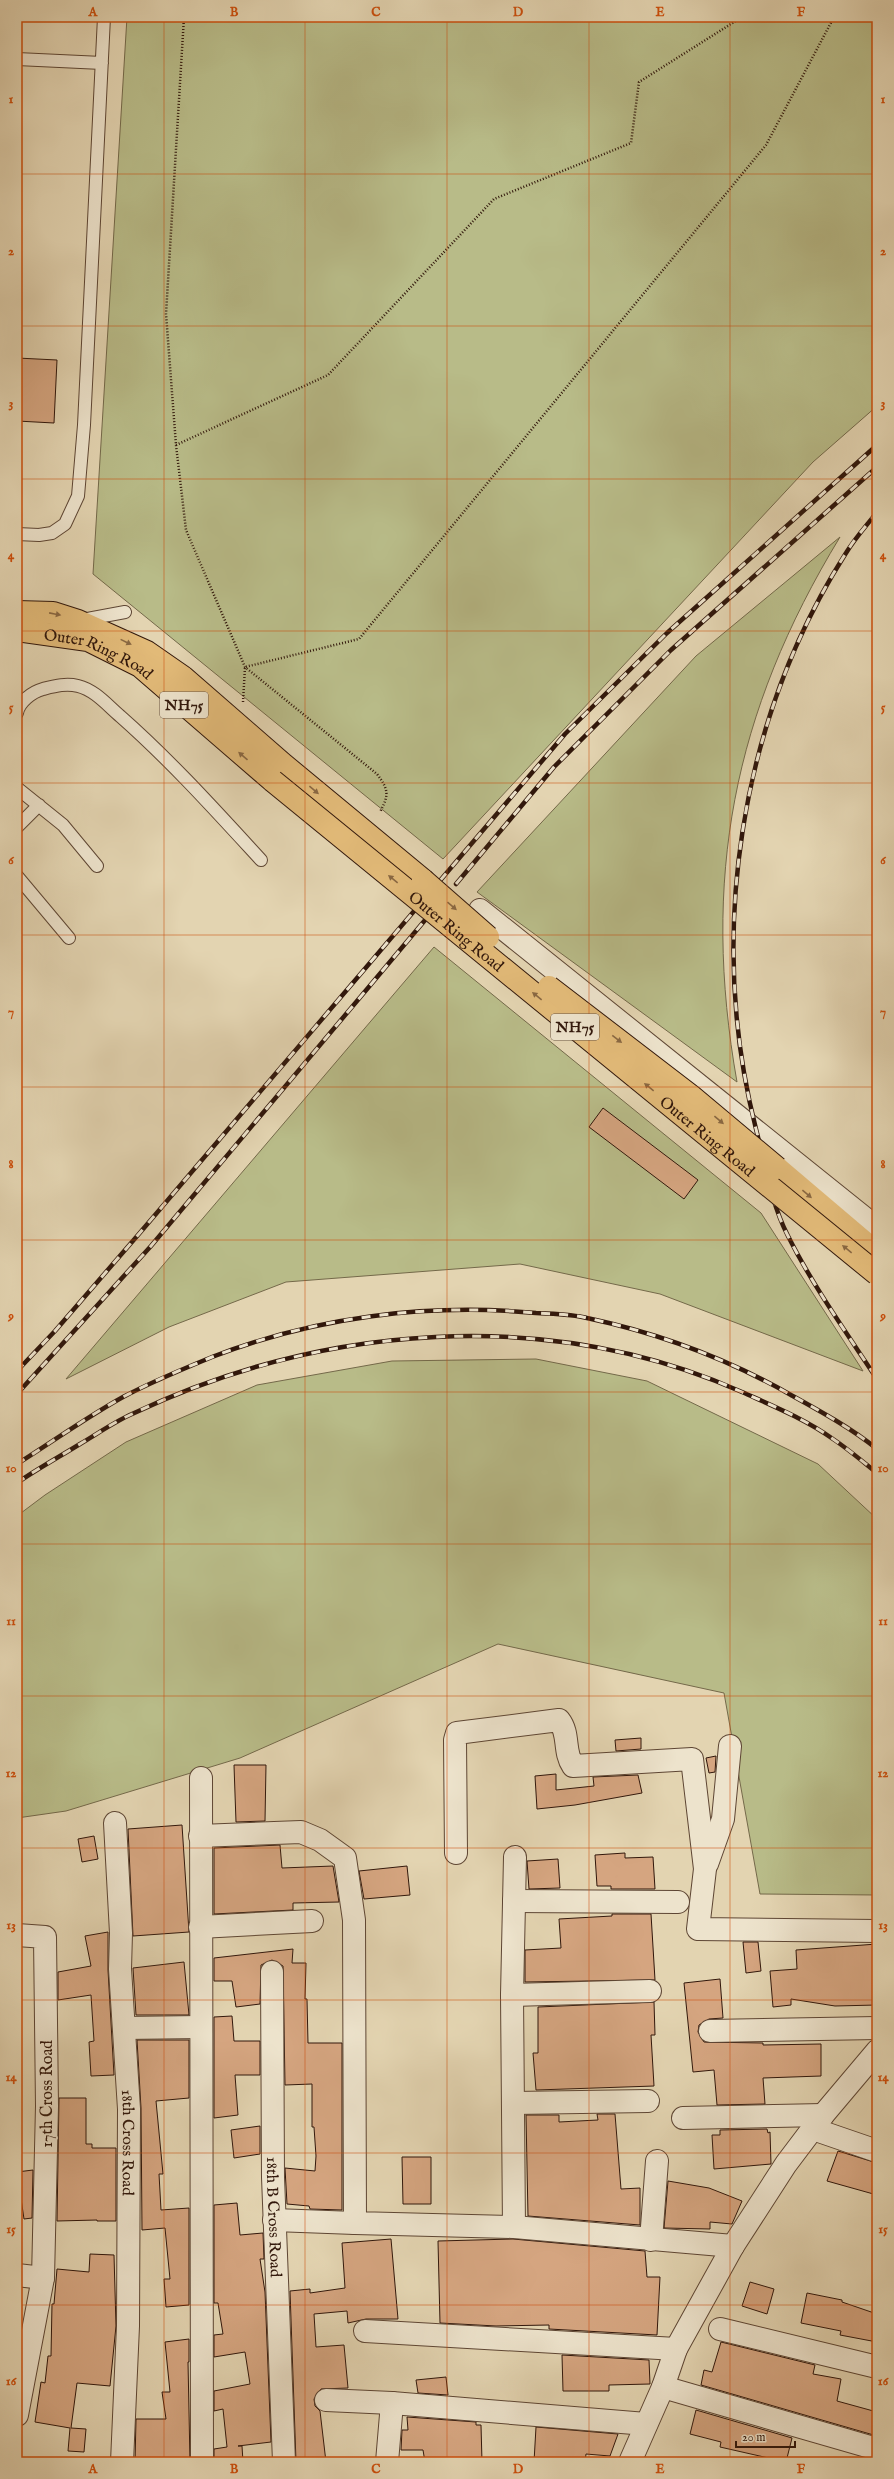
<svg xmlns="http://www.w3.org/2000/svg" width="894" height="2479" font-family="'IM FELL English',serif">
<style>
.green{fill:#b8bb88;stroke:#74694a}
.building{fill:#d5a580;stroke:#31170b}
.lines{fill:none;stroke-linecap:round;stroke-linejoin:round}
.service-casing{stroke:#5e4634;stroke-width:14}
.minor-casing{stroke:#5e4634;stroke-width:24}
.tertiary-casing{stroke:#5e4634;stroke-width:24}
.trunk-casing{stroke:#31170b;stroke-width:24}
.path{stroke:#31170b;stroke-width:2.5;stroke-dasharray:1 2;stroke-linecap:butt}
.service{stroke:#ede3cc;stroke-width:12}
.minor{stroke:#ede3cc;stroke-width:22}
.tertiary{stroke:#ede3cc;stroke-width:22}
.trunk{stroke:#e2ba78;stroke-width:22}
.rail-casing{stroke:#31170b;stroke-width:4.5}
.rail{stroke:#ede3cc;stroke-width:3;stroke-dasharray:9;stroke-linecap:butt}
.trunk-bridge-casing{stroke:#31170b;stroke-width:24;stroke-linecap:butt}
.trunk-bridge{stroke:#e2ba78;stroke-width:22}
.oneway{fill:#8a6842}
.grid{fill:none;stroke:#cd4f0c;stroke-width:1;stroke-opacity:0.55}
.labels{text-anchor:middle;stroke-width:3.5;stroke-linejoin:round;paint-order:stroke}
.shield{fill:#ede3cc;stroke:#695445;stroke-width:1}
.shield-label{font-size:15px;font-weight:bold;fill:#31170b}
.street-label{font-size:16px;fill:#31170b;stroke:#ede3cc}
.neatline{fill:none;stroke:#cd4f0c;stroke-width:1.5}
.grid-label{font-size:13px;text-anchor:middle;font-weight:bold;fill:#cd4f0c}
</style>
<rect width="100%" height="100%" fill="#e3d4b1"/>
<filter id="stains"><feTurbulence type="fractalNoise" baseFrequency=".005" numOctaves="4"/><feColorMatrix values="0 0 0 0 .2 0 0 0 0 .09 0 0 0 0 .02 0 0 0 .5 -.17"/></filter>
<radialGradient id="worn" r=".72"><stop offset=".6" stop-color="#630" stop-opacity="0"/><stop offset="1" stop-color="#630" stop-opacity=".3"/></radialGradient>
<path class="green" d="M127,17H877V406L813,462L443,859L93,574Z
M840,537C733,713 701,879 737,1082L477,892L696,656Z
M434,947L761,1213L863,1371L660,1294L520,1264L286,1282L169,1327L66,1379Z
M536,1359L647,1381L818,1464L877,1519V1895L760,1894L724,1693L498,1644L240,1758L66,1811L17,1818V1516L45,1495L126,1442L257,1385L392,1361Z"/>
<path class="building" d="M17,358L57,360L54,423L17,421Z
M603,1108L698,1180L684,1199L589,1127Z
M641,1738V1749L616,1751L615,1740Z
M716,1756L715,1772L709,1773L706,1758Z
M234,1765H266L265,1821L236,1822Z
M556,1774V1790L594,1786L593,1777L638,1775L642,1793L575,1805L537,1809L535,1776Z
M182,1825L189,1932L133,1936L128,1829Z
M94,1836L98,1859L82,1862L78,1839Z
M280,1845L282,1868L333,1866L339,1902L293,1903V1910L214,1914V1848Z
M625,1853V1858L653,1857L655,1889H611V1886H597L595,1855Z
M558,1859L560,1888L529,1889L527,1861Z
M407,1866L410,1895L364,1899L359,1871Z
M612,1914H651L655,1980L525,1982V1950L561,1948L559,1919L612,1916Z
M108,1932V1970L114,2075L91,2076L89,2042L94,2041L91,1995L58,2000V1972L91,1966L85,1936Z
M743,1942H758L761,1971L746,1973Z
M877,1944V2005L835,2006L791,1999V2005L773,2007L770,1971L797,1969L796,1950Z
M293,1949L292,1963H306L305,1999H307L308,2043H342V2210L310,2209L309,2206L287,2204L285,2168L315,2171L316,2156L314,2127H312V2084L285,2085L283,1966L272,1960L261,1965L260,2004L236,2007L232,1981H214V1958Z
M184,1962L189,2015H136L133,1968Z
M720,1979L723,2018L709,2019L699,2025L698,2032L704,2042L763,2043V2045L821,2044V2076L763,2078L765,2104L717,2105L714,2070L693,2072L684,1983Z
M654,2002L655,2035H651L654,2086L536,2090L533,2053H538V2007Z
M232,2016L234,2041H260V2075H235L238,2115L214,2118V2017Z
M137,2040H189V2098L156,2101L163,2174H159L161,2210L189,2208V2305L166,2307L164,2279H170L165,2228L142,2230L141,2108Z
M59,2098H86V2144H92V2148H116V2221H97V2220L57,2221Z
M597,2114H615L621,2189L640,2188V2225L528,2216L526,2115H559V2122L598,2120Z
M260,2126V2154L234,2158L231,2130Z
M767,2129L768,2133L770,2132L771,2164L714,2169L712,2135H720V2130Z
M838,2151L877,2163V2195L827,2181Z
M402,2157H431V2204H403Z
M33,2170L32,2218L24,2219L20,2192H17V2172Z
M668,2181L709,2188L742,2201L732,2224L710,2222V2229L664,2228Z
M237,2203L240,2235L263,2233L264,2259H260L265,2292L271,2442L238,2446H242L243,2462H214V2449L227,2447L223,2409L214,2411V2391L250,2384L245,2352L214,2357V2335L223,2334L218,2303H214V2205Z
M391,2239L398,2319H366L348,2323L347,2311L314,2314L316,2347L344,2345L348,2388L321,2389L314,2399L315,2406L320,2411L326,2462H296L290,2291L310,2289V2293L345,2288L342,2243Z
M513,2239L645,2251L647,2277H660L657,2335L549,2329V2325L496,2326L440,2323L438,2241Z
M90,2254L114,2255L116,2326L110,2386L77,2383L71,2428L86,2429L84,2452L68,2451L70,2428L35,2422L41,2382L45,2383L48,2356H51L52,2304H54L57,2269L89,2272Z
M750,2282L774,2289L767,2314L742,2306Z
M807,2293L842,2300V2302L877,2314V2342L840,2335L841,2331L801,2323Z
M189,2339V2362H188L190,2462H135L136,2419H166L162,2392H170L165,2342Z
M721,2342L815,2365L813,2374L841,2379L837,2401L877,2412V2436L701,2385L704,2370L712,2372Z
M562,2355L649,2360L650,2384L609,2385V2391H563Z
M446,2377L448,2395L418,2393L416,2380Z
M696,2410L792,2438L786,2462L720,2447L721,2442L690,2434Z
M407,2417L476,2422V2425H481L482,2462H425L423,2450H401L402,2430H408Z
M536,2427L618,2434L610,2456L586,2454L585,2462H534Z"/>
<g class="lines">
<g class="service-casing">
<path id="service" d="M17,59L102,63
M17,534L39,535L52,533L65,524L78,496L84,425L104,17
M82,620L125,612
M17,713C19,702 32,692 43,689C55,686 66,683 78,686C95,690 108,706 120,716C171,761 216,811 261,860
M17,788L63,825L97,866
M17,827L39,805
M17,876L69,938"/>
</g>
<g class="minor-casing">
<g id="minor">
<path d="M201,1778L202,2462"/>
<path id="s1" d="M115,1823L121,1933L120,1969L129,2109L128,2326L122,2462"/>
<path d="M200,1836L301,1832L320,1840L345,1858L354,1920L355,2223L514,2227L733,2246"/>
<path d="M456,1853L455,1740L457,1733L559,1720C570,1734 563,1751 573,1766L692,1759L705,1869L698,1929L877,1931"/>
<path d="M707,1864L723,1819L730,1746"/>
<path d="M514,1901L678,1902"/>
<path d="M200,1927L312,1921"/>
<path d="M17,1935L45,1937L47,2106L43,2278L17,2415"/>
<path id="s2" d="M272,1972L273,2177L284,2462"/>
<path d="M512,1995L650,1991"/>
<path d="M124,2028L201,2027"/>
<path d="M710,2031L877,2028"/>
<path d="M514,2103L648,2101"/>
<path d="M683,2118L823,2115"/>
<path d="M813,2129L877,2151"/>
<path d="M274,2220L355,2223"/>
<path d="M514,2227L512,1995L515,1857"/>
<path d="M651,2240L657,2161"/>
<path d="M17,2275L43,2278"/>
<path d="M720,2329L877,2367"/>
<path d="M365,2331L676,2349"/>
<path d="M663,2387L877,2449"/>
<path d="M326,2400L392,2403L387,2462"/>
<path d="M392,2403L646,2424"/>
<path d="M630,2462L663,2387L676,2349L733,2246L786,2164L823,2115L877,2051"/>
</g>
</g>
<g class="tertiary-casing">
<path id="tertiary" d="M480,910L877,1228"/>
</g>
<g class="trunk-casing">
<g id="trunk">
<path d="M17,612L53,613L78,621L147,652L183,677L284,765L423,880"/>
<path id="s3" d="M17,630L88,640L140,666L273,781"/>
<path d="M777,1168L877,1253"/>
</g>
</g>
<path class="path" d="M184,17L166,314L176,445L186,530L245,667L377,774C389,790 389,795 380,812
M176,445L328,375L494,199L631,143L639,82L742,17
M243,702L245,667L359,639L766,145L834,17"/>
<use href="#service" class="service"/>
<use href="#minor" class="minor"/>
<use href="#tertiary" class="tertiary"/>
<use href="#trunk" class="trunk"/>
<g class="rail-casing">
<path id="rail" d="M877,512C867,525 855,538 846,553C739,721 707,936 756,1129C765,1164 771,1203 788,1236C813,1286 846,1332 877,1379
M456,884L554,767L671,650L877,467
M17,1371L55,1331L138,1235L565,734L667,633L877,445
M17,1394L151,1246L431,913
M17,1464C52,1442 87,1417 123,1397C151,1382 183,1369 212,1357C315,1317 427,1303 536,1313C553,1314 571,1314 587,1318C658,1333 728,1359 791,1395C820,1411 851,1428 877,1449
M17,1483C37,1469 59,1457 80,1444C97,1434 114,1422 132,1414C322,1324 548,1306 742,1392C773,1406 805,1419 833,1439C848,1449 862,1461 877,1473"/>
</g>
<use href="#rail" class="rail"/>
<g class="trunk-bridge-casing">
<g id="trunk-bridge">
<path id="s4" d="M273,781L877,1274"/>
<path d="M423,880L488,937"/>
<path d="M549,987L691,1096L777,1168"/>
</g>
</g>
<use href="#trunk-bridge" class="trunk-bridge"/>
</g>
<defs><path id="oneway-solid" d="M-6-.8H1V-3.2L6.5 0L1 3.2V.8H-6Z"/></defs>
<g class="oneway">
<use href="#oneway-solid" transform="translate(55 614) rotate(11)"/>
<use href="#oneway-solid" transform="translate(126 642) rotate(26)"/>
<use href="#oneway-solid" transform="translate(243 756) rotate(-139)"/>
<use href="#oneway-solid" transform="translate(314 790) rotate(40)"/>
<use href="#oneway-solid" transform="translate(393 879) rotate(-141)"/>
<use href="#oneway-solid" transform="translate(452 906) rotate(41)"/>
<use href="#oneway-solid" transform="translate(537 996) rotate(-141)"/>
<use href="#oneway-solid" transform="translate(617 1039) rotate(38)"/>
<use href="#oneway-solid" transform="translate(649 1087) rotate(-141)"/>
<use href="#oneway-solid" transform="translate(719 1120) rotate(40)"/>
<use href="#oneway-solid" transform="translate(807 1194) rotate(40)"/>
<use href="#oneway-solid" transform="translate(847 1249) rotate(-141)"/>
</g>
<path class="grid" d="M164,17V2462M305,17V2462M447,17V2462M589,17V2462M730,17V2462M17,174H877M17,326H877M17,479H877M17,631H877M17,783H877M17,935H877M17,1087H877M17,1240H877M17,1392H877M17,1544H877M17,1696H877M17,1848H877M17,2000H877M17,2153H877M17,2305H877"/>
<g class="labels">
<g class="shield">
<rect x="160" y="692" width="48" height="26" rx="3"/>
<rect x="551" y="1014" width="48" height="26" rx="3"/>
</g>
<g class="shield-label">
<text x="184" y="710">NH75</text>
<text x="575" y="1032">NH75</text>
</g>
<g class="street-label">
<text dy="6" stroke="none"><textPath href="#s3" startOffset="86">Outer Ring Road</textPath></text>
<text dy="6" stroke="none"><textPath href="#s4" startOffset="237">Outer Ring Road</textPath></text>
<text dy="6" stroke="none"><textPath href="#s4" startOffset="561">Outer Ring Road</textPath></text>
<text transform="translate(46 2094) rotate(-90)" y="6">17th Cross Road</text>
<text dy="6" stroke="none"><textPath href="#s1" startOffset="320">18th Cross Road</textPath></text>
<text dy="6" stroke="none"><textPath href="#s2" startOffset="245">18th B Cross Road</textPath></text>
</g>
</g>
<rect width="894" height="2479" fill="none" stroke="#e3d4b1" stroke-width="44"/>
<path d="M736 2441v6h59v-6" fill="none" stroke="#31170b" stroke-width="2"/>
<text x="742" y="2441" font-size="12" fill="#31170b" stroke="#ede3cc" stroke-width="3" paint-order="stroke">20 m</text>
<rect x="22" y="22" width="850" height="2435" class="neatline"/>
<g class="grid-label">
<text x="93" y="16">A</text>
<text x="234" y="16">B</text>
<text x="376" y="16">C</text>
<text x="518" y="16">D</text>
<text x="660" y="16">E</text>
<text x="801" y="16">F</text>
<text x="11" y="103">1</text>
<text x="883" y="103">1</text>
<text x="11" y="255">2</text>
<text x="883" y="255">2</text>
<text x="11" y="407">3</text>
<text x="883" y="407">3</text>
<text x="11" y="559">4</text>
<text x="883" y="559">4</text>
<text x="11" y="711">5</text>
<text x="883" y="711">5</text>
<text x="11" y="864">6</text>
<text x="883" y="864">6</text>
<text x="11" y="1016">7</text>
<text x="883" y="1016">7</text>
<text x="11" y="1168">8</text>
<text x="883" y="1168">8</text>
<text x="11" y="1320">9</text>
<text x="883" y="1320">9</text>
<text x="11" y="1472">10</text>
<text x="883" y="1472">10</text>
<text x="11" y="1625">11</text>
<text x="883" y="1625">11</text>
<text x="11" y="1777">12</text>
<text x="883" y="1777">12</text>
<text x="11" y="1929">13</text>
<text x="883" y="1929">13</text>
<text x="11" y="2081">14</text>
<text x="883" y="2081">14</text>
<text x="11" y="2233">15</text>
<text x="883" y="2233">15</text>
<text x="11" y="2385">16</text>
<text x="883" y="2385">16</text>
<text x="93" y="2473">A</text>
<text x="234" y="2473">B</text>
<text x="376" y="2473">C</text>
<text x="518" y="2473">D</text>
<text x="660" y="2473">E</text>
<text x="801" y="2473">F</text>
</g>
<rect width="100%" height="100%" filter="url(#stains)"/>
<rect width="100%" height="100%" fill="url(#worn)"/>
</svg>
